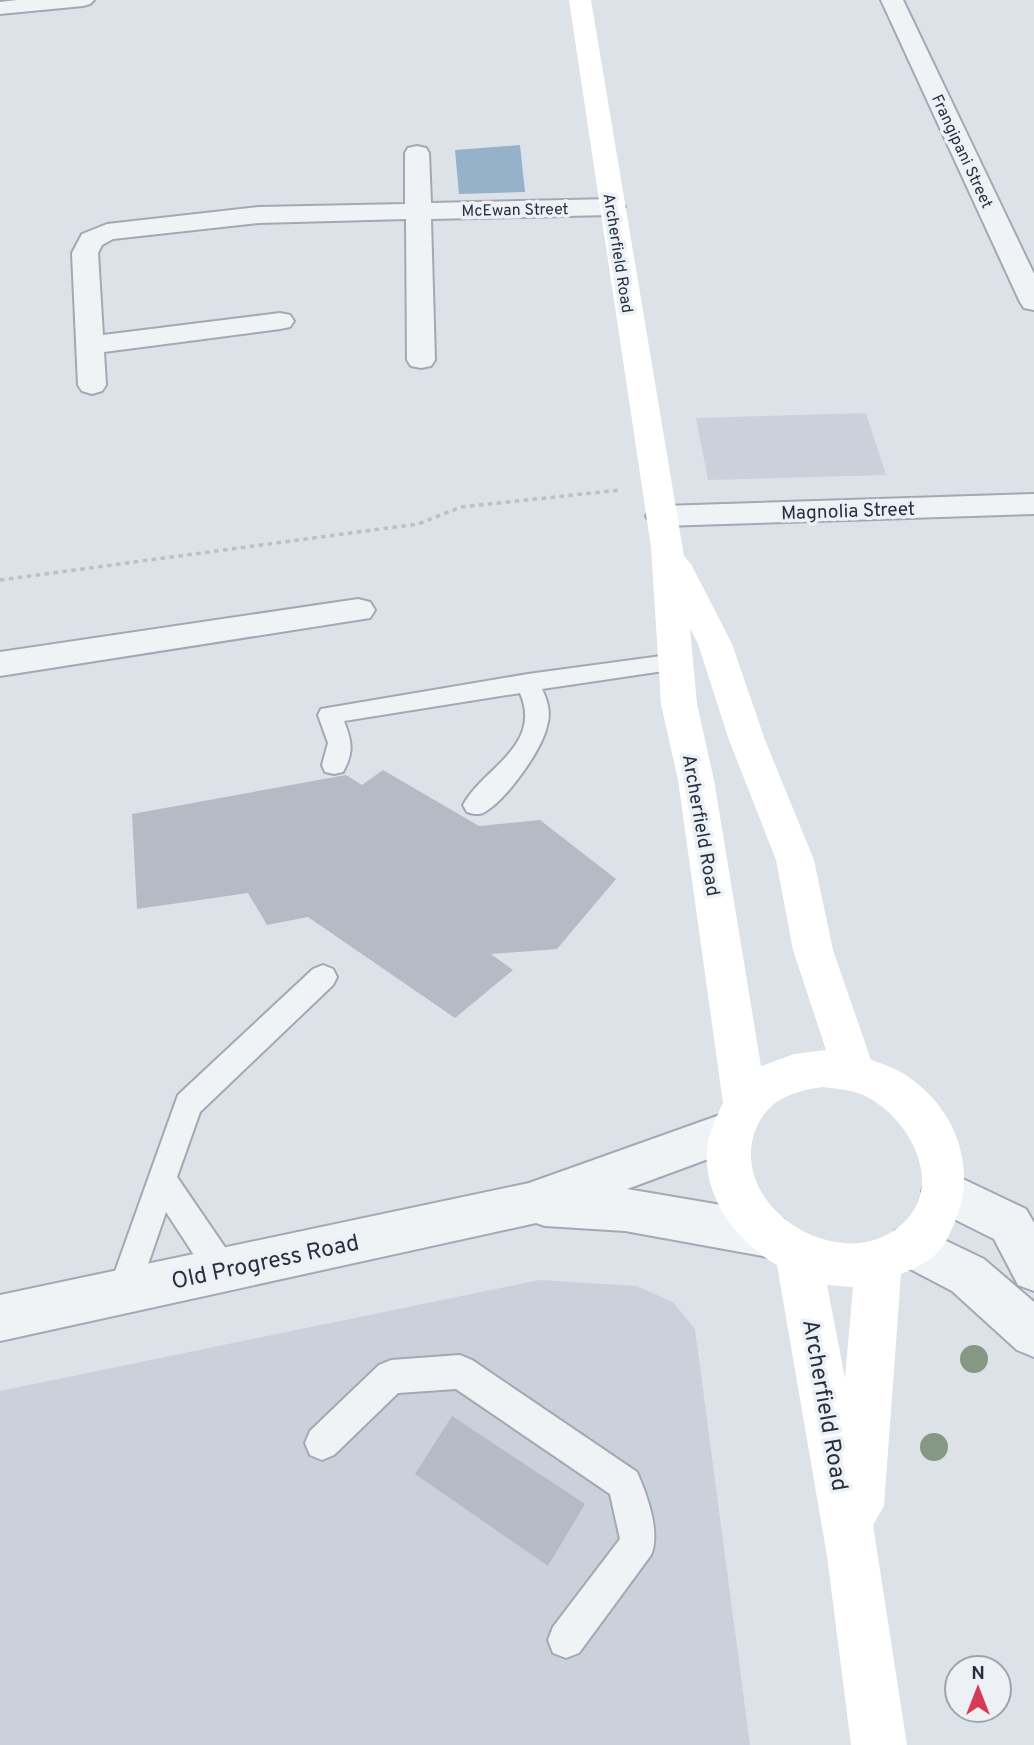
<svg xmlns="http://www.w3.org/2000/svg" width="1034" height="1745" font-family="Overpass,sans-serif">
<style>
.built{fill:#cbd1da}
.water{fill:#96b1ca}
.building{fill:#b4bbc5}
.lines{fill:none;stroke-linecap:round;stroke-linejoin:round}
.service-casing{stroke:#a2a9b2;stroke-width:4}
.minor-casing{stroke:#a2a9b2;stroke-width:4}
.tertiary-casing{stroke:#a2a9b2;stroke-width:4}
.path{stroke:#bbc0c7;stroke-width:3.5;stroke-dasharray:4.5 4.5;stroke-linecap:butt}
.service{fill:#f0f3f6;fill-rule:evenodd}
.minor{fill:#f0f3f6;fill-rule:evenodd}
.tertiary{fill:#f0f3f6;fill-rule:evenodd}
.secondary{fill:#fff;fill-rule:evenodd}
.tree{fill:#849884}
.labels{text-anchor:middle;stroke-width:7;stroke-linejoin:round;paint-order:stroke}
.far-street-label{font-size:16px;fill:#263040;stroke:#edf1f6}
.street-label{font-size:19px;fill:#263040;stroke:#edf1f6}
.near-street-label{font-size:23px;fill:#263040;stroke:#edf1f6}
</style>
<rect width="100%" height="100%" fill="#dde2e8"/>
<path class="built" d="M866,413L886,475L708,480L696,418Z
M539,1280L636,1286L673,1302L695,1329L750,1745H0V1391Z"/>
<path class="water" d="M520,145L525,192L459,194L455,150Z"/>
<path class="building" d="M383,770L479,826L540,820L616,879L557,949L491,954L513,970L455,1018L308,917L267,925L248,893L137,909L132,814L346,775L362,785Z
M452,1416L585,1504L548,1566L415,1474Z"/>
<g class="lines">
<g class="service-casing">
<path id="service" d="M676,654L684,656L688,662L684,668L542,689C548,702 551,713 547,726C542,750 505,802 483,813C477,815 473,814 467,812L463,805C483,768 543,746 520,693L344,721C352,742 354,752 343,772L334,774L325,772L322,765L328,743L318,715L321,709L528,674Z
M323,965L333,969L337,977L333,985L200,1112L177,1177L233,1259L238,1270L233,1281L222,1285L211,1281L166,1212L135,1302L124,1306L113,1302L108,1291L178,1095L313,969Z
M460,1355L472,1360L637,1472C647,1495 661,1532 651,1555L579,1653L566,1658L553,1653L548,1640L553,1627L620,1539L610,1494L456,1389L398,1393L334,1455L322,1460L310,1455L305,1443L310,1431L379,1365L391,1360Z"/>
</g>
<g class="minor-casing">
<path id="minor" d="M881,0H903L1034,274V310L1024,308L1020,302Z
M417,146L426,148L429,153L431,203L612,199L621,202L625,207L621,212L612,215L431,219L435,360L431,366L421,368L411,366L407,360L406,219L259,223L113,239L102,245L98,253L103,335L280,313L290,315L294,321L290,327L280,329L104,352L106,385L102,391L92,394L82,391L78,385L72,253L82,234L107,224L259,207L405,204V153L408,148Z
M358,599L370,602L375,610L370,618L0,676V652Z
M731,1111L746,1117L753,1131L746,1145L627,1189L768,1213L784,1220L791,1235L784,1250L768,1257L625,1231L545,1226L536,1223L0,1341V1295L529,1183Z
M944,1170L1026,1209L1034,1223V1291L1018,1285L994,1239L928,1206L922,1191L928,1176Z
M911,1224L984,1259L1034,1302V1357L1017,1350L952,1291L895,1261L888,1246L895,1231Z"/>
</g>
<g class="tertiary-casing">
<path id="tertiary" d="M17,0H94L90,4L83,6L0,14V2Z
M1034,494V514L662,526L651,523L646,516L651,509L662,506Z"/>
</g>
<path class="path" d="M0,580L418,524L461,507L620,490"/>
<use href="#service" class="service"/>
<use href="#minor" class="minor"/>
<use href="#tertiary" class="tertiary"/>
<path class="secondary" d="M569,0H591L684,556L691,564L732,644L765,740L814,860L833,950L871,1060C886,1065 901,1070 914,1081C959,1115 977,1173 954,1224C949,1236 944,1247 934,1256C925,1264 912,1269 901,1274L884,1506L873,1525L907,1745H851L827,1556L777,1265C737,1242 703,1198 707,1149C708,1134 717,1116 723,1103L678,780L661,704L651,547ZM690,628L698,644L729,740L776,860L793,950L826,1050L794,1054L761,1066L714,780L697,704ZM823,1087C838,1089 856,1090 869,1098C911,1121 946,1187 901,1225C842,1277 731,1210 754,1134C765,1101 791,1091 823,1087ZM827,1285L853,1287L845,1378Z"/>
</g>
<g class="tree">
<circle cx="974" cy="1359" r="14"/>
<circle cx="934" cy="1447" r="14"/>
</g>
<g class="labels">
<g class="far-street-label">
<text transform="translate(963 151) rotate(65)" y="6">Frangipani Street</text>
<text transform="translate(515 209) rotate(-1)" y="6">McEwan Street</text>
<text transform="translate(619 253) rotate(81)" y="6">Archerfield Road</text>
</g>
<g class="street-label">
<text transform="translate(848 510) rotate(-2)" y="7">Magnolia Street</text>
<text transform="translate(702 825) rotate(80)" y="7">Archerfield Road</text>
</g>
<g class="near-street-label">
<text transform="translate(265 1261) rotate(-12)" y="8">Old Progress Road</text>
<text transform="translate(826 1405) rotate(80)" y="8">Archerfield Road</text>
</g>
</g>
<g transform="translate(978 1689)"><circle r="33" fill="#edf1f6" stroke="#9da4ad" stroke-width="2"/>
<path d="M0-5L12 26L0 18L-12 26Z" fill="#d53b57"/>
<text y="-10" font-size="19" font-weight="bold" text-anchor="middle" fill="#263040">N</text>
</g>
</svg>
